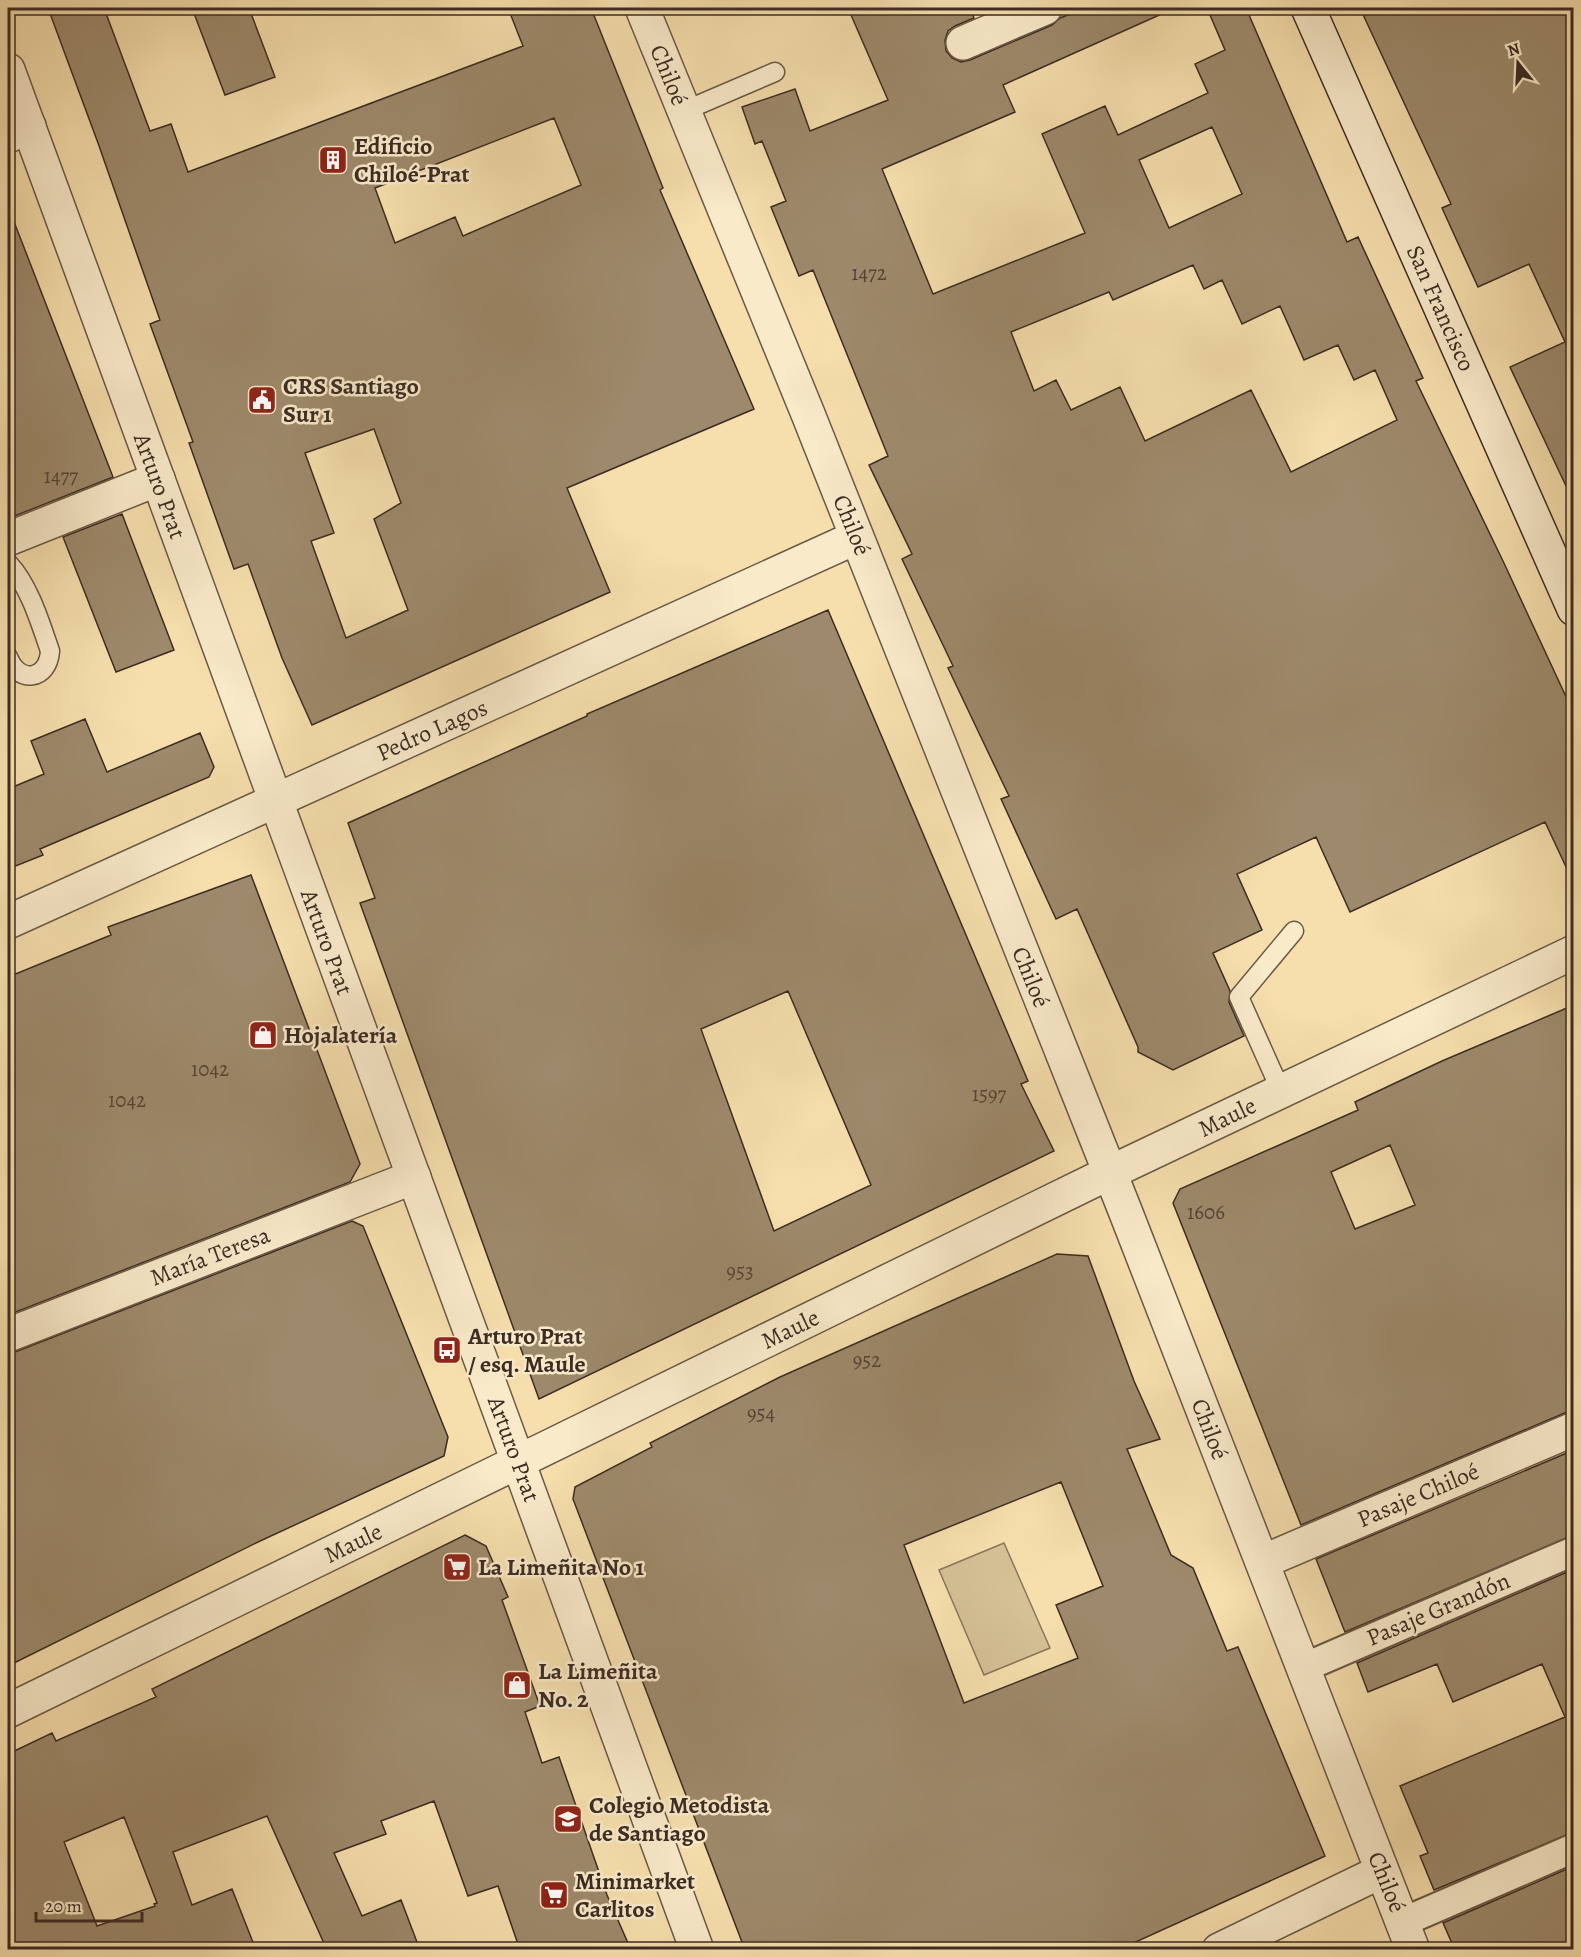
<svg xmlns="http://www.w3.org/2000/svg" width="1581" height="1957" font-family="Alegreya,serif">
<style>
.green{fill:#d6c196;stroke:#89765d;stroke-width:1.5}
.building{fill:#9d896b;stroke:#3c2c24;stroke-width:1.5;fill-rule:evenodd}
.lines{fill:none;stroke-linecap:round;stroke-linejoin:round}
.service-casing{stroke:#6a5946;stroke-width:21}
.pedestrian-casing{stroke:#6a5946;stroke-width:32}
.minor-casing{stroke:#6a5946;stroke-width:36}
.tertiary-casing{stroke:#6a5946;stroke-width:36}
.secondary-casing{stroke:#3c2c24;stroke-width:36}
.service{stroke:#f9eaca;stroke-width:18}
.pedestrian{stroke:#f9eaca;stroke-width:28}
.minor{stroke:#f9eaca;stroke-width:33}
.tertiary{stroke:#f9eaca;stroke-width:33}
.secondary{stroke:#f9eaca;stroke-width:33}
.labels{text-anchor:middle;stroke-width:5;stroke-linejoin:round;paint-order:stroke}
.number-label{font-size:21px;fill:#544336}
.street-label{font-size:24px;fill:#3c2c24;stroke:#f9eaca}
.poi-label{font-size:24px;font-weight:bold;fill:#3c2c24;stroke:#f9eaca;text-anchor:start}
</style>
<rect width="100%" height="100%" fill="#f6dfad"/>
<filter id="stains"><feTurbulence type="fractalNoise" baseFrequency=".00333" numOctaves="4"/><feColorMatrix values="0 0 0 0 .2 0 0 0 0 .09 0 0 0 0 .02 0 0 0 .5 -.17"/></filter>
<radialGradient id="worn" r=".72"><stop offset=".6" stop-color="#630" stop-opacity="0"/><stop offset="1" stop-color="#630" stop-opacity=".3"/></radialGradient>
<path class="green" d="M1004,1543L1050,1648L984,1675L939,1570Z"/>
<path class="building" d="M48,8H104L150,131L171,124L188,172L523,46L508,8H591L663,188L660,190L754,409L567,488L610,592L312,725L282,658L248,564L234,569L189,443L193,442L150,324L160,320L98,143ZM554,118L581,185L463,236L455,217L395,243L375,188ZM374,429L401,503L374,519L408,610L346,638L311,541L334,533L305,453Z
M192,8H249L275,77L225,95Z
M848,8H970L974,18L955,26L948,31L945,40L946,51L952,58L961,62L970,60L1052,25L1060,18L1085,8H1175L1003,85L1015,112L882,169L933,294L1085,233L1042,134L1105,106L1118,135L1208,93L1195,64L1225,50L1207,8H1246L1347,242L1358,237L1423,378L1416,381L1503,561L1574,714V884L1545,822L1350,912L1316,837L1237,874L1262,930L1213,953L1230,991L1229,1002L1244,1036L1173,1070L1138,1052V1047L1077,909L1056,919L1001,799L1009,796L948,668L953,666L902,559L912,554L869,465L888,456L813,270L799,276L771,207L786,201L762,141L755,144L742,107L795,89L810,131L888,100ZM1212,127L1242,194L1169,228L1139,160ZM1193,265L1204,289L1222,280L1242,324L1280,306L1304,360L1338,345L1354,380L1375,370L1397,420L1291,472L1251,390L1145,441L1120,387L1071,410L1056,380L1034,391L1011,332L1109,292L1113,300Z
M1360,8H1574V503L1510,367L1565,342L1529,264L1478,287L1442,208L1451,204Z
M8,214H11L113,477L12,517L8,505Z
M122,514L174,650L116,672L63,537Z
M828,610L1028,1081L1021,1084L1054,1151L539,1399L360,903L375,898L348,823L587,716V714ZM788,991L871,1185L774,1231L701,1029Z
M85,719L107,772L200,733L214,767L209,777L40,849L43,855L8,869V789L44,774L31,741Z
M251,875L360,1164L350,1182L8,1315V977L111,935L108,927Z
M1574,1005V1411L1567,1412L1301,1525L1173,1203L1180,1189L1358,1110L1355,1102L1442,1061ZM1390,1145L1415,1205L1355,1229L1331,1172Z
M352,1221L363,1226L448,1437L444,1456L258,1542L8,1666V1353L15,1352Z
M1057,1254L1088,1256L1134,1381L1160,1439L1127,1449L1171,1555L1193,1568L1227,1651L1238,1647L1325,1856L1118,1950H745L573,1499L575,1487L652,1447L650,1443L780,1377ZM1061,1482L1103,1586L1056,1605L1078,1658L964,1703L904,1545Z
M1574,1450V1535L1345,1632L1316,1559Z
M465,1535L486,1546L508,1597L502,1600L540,1706L525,1712L542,1763L559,1757L607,1895L631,1950H520L498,1886L468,1896L434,1801L381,1821L386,1834L334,1853L362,1916L401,1900L420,1950H327L267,1816L173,1852L192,1905L232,1889L256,1950H8V1754L52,1733L56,1741L156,1697L152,1689ZM124,1817L157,1903L154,1904L155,1906L97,1926L64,1842Z
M1574,1569V1832L1434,1890L1420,1856L1428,1853L1400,1786L1565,1717L1542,1664L1453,1702L1437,1664L1368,1692L1357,1663Z
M1574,1866V1950H1455L1443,1923Z"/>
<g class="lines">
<g class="service-casing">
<path id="service" d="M684,111L775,72
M8,563C29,585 40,622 50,651C48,681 18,684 8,657
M1281,1091L1239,997L1294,931"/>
</g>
<g class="pedestrian-casing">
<path id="pedestrian" d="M1303,1668L1574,1551
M1403,1922L1574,1848"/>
</g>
<g class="minor-casing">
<path id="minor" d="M642,8L808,414L1126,1213L1413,1950
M963,43L1045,8
M8,136L29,126
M8,539L158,479
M8,922L857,537
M8,1335L414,1177
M1262,1562L1574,1429
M1219,1950L1382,1871"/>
</g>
<g class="tertiary-casing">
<path id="tertiary" d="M8,70L697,1950
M8,1711L1109,1173L1574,952"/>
</g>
<g class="secondary-casing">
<path id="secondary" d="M1308,8L1574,609"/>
</g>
<use href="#service" class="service"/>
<use href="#pedestrian" class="pedestrian"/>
<use href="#minor" class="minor"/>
<use href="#tertiary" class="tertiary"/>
<use href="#secondary" class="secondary"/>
</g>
<defs>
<g id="building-square" transform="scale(1.5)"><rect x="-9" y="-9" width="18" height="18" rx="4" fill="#8f2418" stroke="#f9eaca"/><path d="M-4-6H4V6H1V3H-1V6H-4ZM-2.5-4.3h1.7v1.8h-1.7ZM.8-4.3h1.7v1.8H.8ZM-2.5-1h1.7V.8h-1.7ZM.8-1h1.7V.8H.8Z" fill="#fff"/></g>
<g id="civic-square" transform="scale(1.5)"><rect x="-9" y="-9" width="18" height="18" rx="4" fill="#8f2418" stroke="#f9eaca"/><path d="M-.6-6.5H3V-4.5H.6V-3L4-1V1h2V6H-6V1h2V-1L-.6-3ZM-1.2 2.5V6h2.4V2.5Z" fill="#fff"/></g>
<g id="shop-square" transform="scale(1.5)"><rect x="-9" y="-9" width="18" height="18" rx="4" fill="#8f2418" stroke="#f9eaca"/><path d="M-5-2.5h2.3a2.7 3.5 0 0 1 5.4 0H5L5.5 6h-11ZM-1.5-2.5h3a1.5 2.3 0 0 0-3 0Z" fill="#fff"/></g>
<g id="bus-square" transform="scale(1.5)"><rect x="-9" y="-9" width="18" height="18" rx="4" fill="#8f2418" stroke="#f9eaca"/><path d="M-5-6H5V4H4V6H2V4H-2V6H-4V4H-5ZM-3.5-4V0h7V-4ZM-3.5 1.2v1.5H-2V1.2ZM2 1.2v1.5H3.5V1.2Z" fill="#fff"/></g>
<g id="supermarket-square" transform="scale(1.5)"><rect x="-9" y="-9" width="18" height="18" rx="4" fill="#8f2418" stroke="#f9eaca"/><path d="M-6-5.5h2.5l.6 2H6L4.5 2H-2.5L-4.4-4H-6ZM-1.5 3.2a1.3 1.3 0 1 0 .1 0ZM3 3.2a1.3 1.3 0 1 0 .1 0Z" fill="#fff"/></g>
<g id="school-square" transform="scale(1.5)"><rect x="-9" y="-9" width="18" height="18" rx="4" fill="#8f2418" stroke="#f9eaca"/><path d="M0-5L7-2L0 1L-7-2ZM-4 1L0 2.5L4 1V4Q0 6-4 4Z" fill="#fff"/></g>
</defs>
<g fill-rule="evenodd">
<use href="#building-square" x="333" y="160"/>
<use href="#civic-square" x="262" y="400"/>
<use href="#shop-square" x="263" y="1035"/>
<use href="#bus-square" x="447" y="1350"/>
<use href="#supermarket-square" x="457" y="1567"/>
<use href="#shop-square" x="517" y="1685"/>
<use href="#school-square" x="568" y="1819"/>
<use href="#supermarket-square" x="554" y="1895"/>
</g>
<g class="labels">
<g class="number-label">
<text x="869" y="280">1472</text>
<text x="61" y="483">1477</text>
<text x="210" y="1076">1042</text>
<text x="989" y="1101">1597</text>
<text x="127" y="1107">1042</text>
<text x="1206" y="1219">1606</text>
<text x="740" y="1278">953</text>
<text x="867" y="1367">952</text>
<text x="761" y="1420">954</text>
</g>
<g class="street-label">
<text transform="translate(669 75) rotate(68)" y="8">Chiloé</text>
<text transform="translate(1441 308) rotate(66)" y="8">San Francisco</text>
<text transform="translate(160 486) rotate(70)" y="8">Arturo Prat</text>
<text transform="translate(852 525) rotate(68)" y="8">Chiloé</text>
<text transform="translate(432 730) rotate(-24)" y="8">Pedro Lagos</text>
<text transform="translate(327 942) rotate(70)" y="8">Arturo Prat</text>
<text transform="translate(1031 977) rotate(68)" y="8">Chiloé</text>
<text transform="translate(1227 1117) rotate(-26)" y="8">Maule</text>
<text transform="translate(210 1256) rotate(-21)" y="8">María Teresa</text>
<text transform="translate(790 1329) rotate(-26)" y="8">Maule</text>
<text transform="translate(1210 1429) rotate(69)" y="8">Chiloé</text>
<text transform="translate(514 1449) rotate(70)" y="8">Arturo Prat</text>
<text transform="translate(1418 1495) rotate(-23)" y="8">Pasaje Chiloé</text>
<text transform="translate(353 1543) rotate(-26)" y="8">Maule</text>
<text transform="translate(1438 1609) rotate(-23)" y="8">Pasaje Grandón</text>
<text transform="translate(1387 1882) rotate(68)" y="8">Chiloé</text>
</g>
<g class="poi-label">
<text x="354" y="154">Edificio<tspan x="354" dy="28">Chiloé-Prat</tspan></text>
<text x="283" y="394">CRS Santiago<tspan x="283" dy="28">Sur 1</tspan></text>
<text x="284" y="1043">Hojalatería</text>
<text x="468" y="1344">Arturo Prat<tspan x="468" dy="28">/ esq. Maule</tspan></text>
<text x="478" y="1575">La Limeñita No 1</text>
<text x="538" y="1679">La Limeñita<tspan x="538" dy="28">No. 2</tspan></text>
<text x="589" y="1813">Colegio Metodista<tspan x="589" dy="28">de Santiago</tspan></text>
<text x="575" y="1889">Minimarket<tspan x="575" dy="28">Carlitos</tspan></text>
</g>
</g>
<rect width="1581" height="1957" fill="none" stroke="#f6dfad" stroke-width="30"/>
<rect x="9" y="9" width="1563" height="1939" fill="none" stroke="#3c2c24" stroke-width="3"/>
<rect x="15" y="15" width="1551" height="1927" fill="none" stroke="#3c2c24" stroke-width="1.5"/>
<g transform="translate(1518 63) rotate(342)" stroke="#f9eaca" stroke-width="4.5" paint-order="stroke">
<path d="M0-4.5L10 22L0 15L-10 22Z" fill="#3c2c24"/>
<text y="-9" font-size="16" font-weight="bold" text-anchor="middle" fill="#3c2c24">N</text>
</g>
<path d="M36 1912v9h106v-9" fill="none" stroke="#3c2c24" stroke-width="3"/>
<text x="45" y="1912" font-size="18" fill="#3c2c24" stroke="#f9eaca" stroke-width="4.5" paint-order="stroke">20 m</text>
<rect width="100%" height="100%" filter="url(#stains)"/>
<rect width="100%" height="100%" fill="url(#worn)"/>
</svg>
